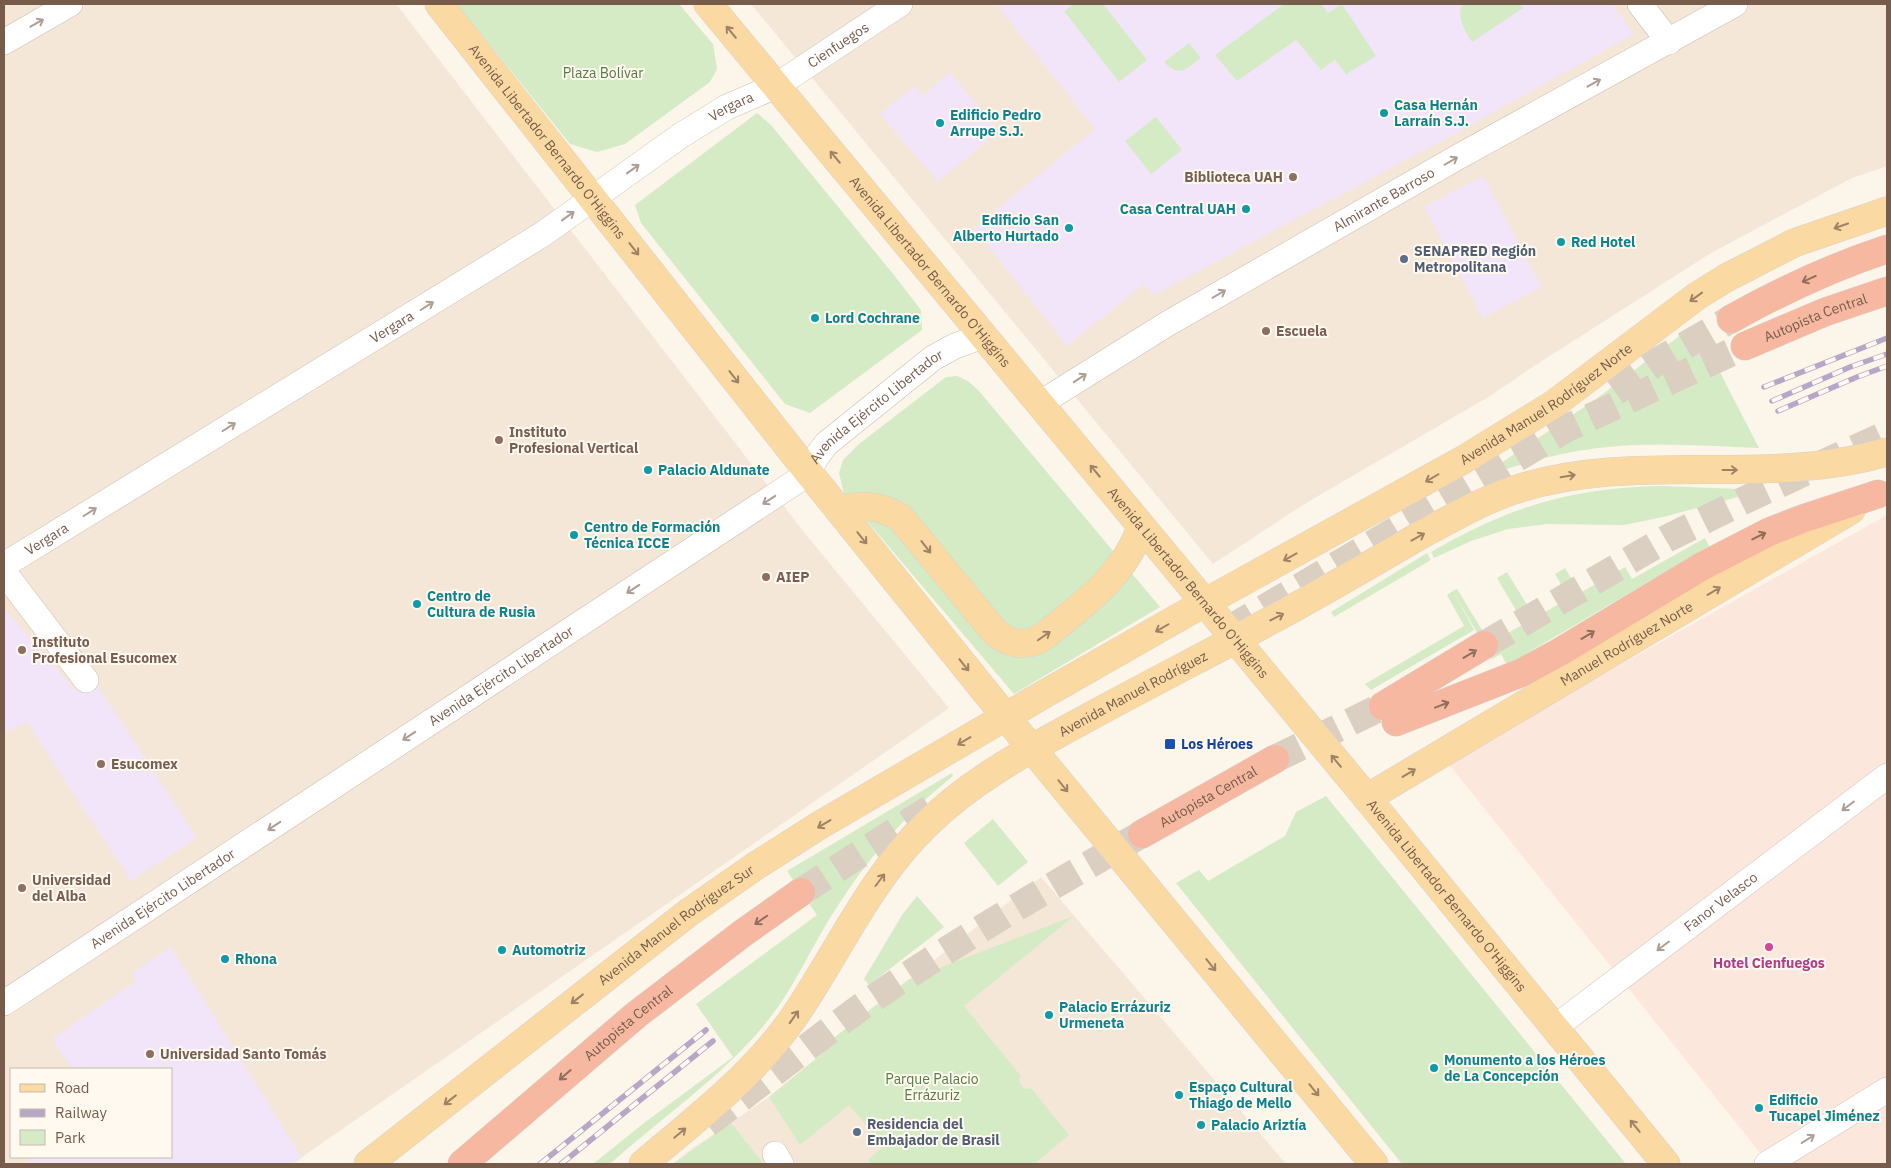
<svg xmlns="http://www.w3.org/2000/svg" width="1891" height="1168" font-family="'IBM Plex Sans',sans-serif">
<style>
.residential{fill:#f4e7d7;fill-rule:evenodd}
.commercial{fill:#fce7dd}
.education{fill:#f2e5f9}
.green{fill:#d4ebc6}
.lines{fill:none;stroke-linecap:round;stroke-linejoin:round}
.highway-tunnel{stroke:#dbcfc2;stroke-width:28;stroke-dasharray:28 14;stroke-linecap:butt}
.minor-casing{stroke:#cfbdae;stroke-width:26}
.major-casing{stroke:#d9d1cd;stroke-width:29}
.highway-casing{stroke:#d9d1cd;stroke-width:29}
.minor{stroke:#fff;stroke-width:25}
.major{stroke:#fadaa2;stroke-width:28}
.highway{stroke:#f6b8a0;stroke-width:28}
.rail-casing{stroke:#b8a6c7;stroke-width:5.5}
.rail{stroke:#fff9ef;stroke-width:4;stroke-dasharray:11;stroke-linecap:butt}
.oneway{stroke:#ad9d94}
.oneway2{stroke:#9e8266}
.oneway3{stroke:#906e5d}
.culture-dot{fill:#0f9aa8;stroke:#fff9ef;stroke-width:2}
.education-dot{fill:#8d6e63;stroke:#fff9ef;stroke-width:2}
.service-dot{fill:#5c6f8a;stroke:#fff9ef;stroke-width:2}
.transit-dot{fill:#1a4fb4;stroke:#fff9ef;stroke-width:2}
.hotel-dot{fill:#d1479c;stroke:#fff9ef;stroke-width:2}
.labels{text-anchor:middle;stroke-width:4;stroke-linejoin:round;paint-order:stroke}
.street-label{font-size:14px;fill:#775c4c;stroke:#fff9ef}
.park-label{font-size:14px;fill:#547d43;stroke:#fff9ef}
.culture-label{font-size:14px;font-weight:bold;fill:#0d838f;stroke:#fff9ef;text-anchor:start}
.education-label{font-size:14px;font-weight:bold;fill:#785e54;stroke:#fff9ef;text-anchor:start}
.service-label{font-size:14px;font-weight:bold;fill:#4e5e75;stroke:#fff9ef;text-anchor:start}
.transit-label{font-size:14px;font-weight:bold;fill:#164399;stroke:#fff9ef;text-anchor:start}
.hotel-label{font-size:14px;font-weight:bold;fill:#b23c85;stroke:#fff9ef}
</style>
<rect width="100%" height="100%" fill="#fcf5e9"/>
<path class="residential" d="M4,4H396L807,536L949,708L292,1164H4ZM11,1069H171V1157H11Z
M751,4H1887V166L1852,178L1711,253L1531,368L1490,396L1306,503L1213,564Z
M1041,877L1286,1164H673L687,1152L769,1097L823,1053L821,1051L835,1037Z"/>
<path class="commercial" d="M1887,515V1164H1769L1447,762Z"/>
<path class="education" d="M996,4H1612L1634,34L1447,138L1154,295L1144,284L1067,346L974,228L1095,129Z
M950,72L999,131L938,182L880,114L914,86L922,96Z
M1483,176L1542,287L1483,318L1424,207Z
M4,608L76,691L94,680L197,838L131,881L27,723L30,721L4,733Z
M171,947L302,1158L292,1164H24L35,1157H171V1069H72L52,1039L136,981L132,973Z"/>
<path class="green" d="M457,4H679L713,44L717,69L710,82L625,144L597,152L570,144Z
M1074,4H1103L1147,60L1119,82L1064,11Z
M1284,4H1321L1328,13L1342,4L1376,56L1346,74L1335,60L1321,70L1296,40L1237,81L1215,55Z
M1462,4H1520L1523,8L1472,42C1464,29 1457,19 1462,4Z
M1189,43L1201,58C1186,69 1179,78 1164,62Z
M757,113L771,125L894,275L921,310L922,330L810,413L785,404L641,223L635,205Z
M1156,117L1182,150L1151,174L1125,141Z
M1695,324L1759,448C1706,446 1651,441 1598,448C1565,452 1533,460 1501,471L1498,465L1599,397Z
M957,376L968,381L979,391L1160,607L1014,694L844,494L839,473L843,460L859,444L946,377Z
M1661,486L1738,489V497L1663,517L1624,525L1547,524L1508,529L1471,541L1434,558L1431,552C1509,507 1570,488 1661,486Z
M1705,538L1709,546L1507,665L1501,654L1492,659L1453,591L1457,589L1490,643L1524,624L1497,578L1507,572L1535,618L1569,598L1555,574L1565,568L1580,593L1625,567L1632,579Z
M1427,553L1431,560L1334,617L1331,612Z
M1453,591L1474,630L1371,690L1365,684L1464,626L1447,595Z
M952,773L953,776C899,819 860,868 824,928C806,959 791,991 769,1019C724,1076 663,1116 610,1164H593L644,1123L733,1057L696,1004L817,915L787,871Z
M1326,796L1626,1164H1402L1176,883L1199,870L1208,881L1285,836L1296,812Z
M993,819L1028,862L998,886L964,843Z
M917,896L944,927L869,985L864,979L902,915Z
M1074,916L964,1006L1020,1075L1019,1082L1024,1089L1031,1088L1069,1135L1034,1164H871L868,1160L884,1146L849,1105L800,1145L769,1097L823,1053L821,1051L835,1037L908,980Z
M731,1123L764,1164H673Z"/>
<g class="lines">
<path class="highway-tunnel" d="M1615,392L1658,361L1731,319
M1228,630L1567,428L1745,346
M1484,645L1666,539L1749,498L1887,434
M1275,759L1383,706
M801,892L942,801
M707,1124C758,1085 809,1045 861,1007C951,944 1047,889 1142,834"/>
<g class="minor-casing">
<g id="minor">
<path d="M1640,4L1669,42"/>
<path d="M4,42L70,4"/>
<path id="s1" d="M1039,404L1167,324L1458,157L1735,4"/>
<path id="s2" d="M4,565L543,234L680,136L727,107L776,86L900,4"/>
<path d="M4,572L86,680"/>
<path id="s3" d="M4,1003L809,473L815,459L826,444L933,358L955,346L983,336"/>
<path id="s4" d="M1554,1028L1887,776"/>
<path d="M775,1154L781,1164"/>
<path d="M1767,1164L1887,1090"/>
</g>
</g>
<g class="major-casing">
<g id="major">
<path id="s5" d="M439,4L809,473L1005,716L1374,1164"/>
<path id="s6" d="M708,4L1367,798L1666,1164"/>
<path d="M839,510C864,504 879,505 901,518L993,630C1007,644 1025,648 1043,637C1081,606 1125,576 1141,527"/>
<path id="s7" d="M1367,798L1851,510"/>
<path id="s8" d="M368,1164L688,913L757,865L820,825L1041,696L1204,603L1463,460L1554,404L1697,296L1726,278L1794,243L1887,211"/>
<path id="s9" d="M643,1164C697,1118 753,1076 794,1017C838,953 869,880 926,825C972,779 1032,748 1089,717C1155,681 1222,647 1288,611C1332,587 1376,561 1419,536C1450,519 1481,501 1514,490C1636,450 1764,488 1887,452"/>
</g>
</g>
<g class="highway-casing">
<g id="highway">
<path d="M1731,319C1781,291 1832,267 1887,249"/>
<path id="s10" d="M1745,346L1825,312L1887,291"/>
<path d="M1383,706L1484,645"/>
<path d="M1396,722L1521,673L1560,652L1701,567L1769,532L1802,519L1878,494"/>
<path id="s11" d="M1142,834L1275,759"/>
<path id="s12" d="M462,1164L636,1015L743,933L801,892"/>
</g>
</g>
<use href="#minor" class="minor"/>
<use href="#major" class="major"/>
<use href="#highway" class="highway"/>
<g class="rail-casing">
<path id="rail" d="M1764,387L1887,338
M1772,401L1850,367L1887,354
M1778,411L1857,377L1887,366
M540,1164L706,1030
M561,1164L713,1041"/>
</g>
<use href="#rail" class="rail"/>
</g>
<defs><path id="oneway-shaft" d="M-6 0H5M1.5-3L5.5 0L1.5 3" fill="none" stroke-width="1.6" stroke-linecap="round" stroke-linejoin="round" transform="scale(1.25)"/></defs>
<g class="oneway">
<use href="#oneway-shaft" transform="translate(37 23) rotate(-29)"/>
<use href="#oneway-shaft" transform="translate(1594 83) rotate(-29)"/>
<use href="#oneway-shaft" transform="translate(1451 161) rotate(-30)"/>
<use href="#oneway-shaft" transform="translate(633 169) rotate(-36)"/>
<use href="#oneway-shaft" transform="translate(568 216) rotate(-36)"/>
<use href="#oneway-shaft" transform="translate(1219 294) rotate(-30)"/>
<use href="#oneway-shaft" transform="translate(427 306) rotate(-32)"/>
<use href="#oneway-shaft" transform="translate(1080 378) rotate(-33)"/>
<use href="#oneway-shaft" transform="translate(229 427) rotate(-32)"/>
<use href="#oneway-shaft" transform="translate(769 500) rotate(147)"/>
<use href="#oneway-shaft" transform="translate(90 512) rotate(-32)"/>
<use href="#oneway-shaft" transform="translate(633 589) rotate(147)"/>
<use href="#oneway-shaft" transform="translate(409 736) rotate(147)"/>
<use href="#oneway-shaft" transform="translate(1848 806) rotate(143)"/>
<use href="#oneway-shaft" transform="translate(274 826) rotate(147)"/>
<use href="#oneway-shaft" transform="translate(1663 946) rotate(143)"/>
<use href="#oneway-shaft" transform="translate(1808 1139) rotate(-32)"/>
</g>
<g class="oneway2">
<use href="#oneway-shaft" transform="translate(731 32) rotate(-130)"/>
<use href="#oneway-shaft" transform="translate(835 157) rotate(-130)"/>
<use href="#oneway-shaft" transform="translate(1841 226) rotate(161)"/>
<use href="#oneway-shaft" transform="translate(634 249) rotate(52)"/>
<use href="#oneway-shaft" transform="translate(1696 297) rotate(144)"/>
<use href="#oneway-shaft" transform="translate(734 377) rotate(52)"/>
<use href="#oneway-shaft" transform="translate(1730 470)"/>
<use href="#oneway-shaft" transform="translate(1095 471) rotate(-130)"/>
<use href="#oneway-shaft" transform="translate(1568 476) rotate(-10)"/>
<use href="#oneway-shaft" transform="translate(1432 478) rotate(150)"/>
<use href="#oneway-shaft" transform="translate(1418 537) rotate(-29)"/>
<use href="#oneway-shaft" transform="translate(862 538) rotate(51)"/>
<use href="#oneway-shaft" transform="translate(926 547) rotate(52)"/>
<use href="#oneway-shaft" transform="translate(1290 557) rotate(151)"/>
<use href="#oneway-shaft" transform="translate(1714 591) rotate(-31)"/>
<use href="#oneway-shaft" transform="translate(1277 617) rotate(-27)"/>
<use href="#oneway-shaft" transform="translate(1162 628) rotate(150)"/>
<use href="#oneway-shaft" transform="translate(1044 636) rotate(-35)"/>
<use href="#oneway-shaft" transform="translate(964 665) rotate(51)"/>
<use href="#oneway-shaft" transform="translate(964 741) rotate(149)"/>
<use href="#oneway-shaft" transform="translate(1336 761) rotate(-130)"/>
<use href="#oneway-shaft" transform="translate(1409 773) rotate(-31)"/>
<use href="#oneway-shaft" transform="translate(1063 786) rotate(51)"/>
<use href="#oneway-shaft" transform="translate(824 824) rotate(149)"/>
<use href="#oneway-shaft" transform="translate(880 880) rotate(-53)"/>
<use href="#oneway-shaft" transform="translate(1211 965) rotate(51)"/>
<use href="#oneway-shaft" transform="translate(577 999) rotate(142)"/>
<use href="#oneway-shaft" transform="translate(794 1017) rotate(-55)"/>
<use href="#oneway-shaft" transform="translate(1314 1090) rotate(51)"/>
<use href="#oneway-shaft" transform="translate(450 1100) rotate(142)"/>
<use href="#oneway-shaft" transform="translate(1635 1126) rotate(-129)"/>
<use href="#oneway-shaft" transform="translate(680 1133) rotate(-40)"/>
</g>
<g class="oneway3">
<use href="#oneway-shaft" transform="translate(1809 279) rotate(156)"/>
<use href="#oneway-shaft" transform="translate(1759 536) rotate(-26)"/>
<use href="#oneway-shaft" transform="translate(1588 635) rotate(-31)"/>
<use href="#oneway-shaft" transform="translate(1470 654) rotate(-31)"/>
<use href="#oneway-shaft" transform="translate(1442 705) rotate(-21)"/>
<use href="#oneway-shaft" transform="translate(761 920) rotate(145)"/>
<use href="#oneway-shaft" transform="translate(565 1075) rotate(139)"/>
</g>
<g class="culture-dot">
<circle cx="1384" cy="113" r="5"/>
<circle cx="940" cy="123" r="5"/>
<circle cx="1246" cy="209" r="5"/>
<circle cx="1069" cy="228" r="5"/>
<circle cx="1561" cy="242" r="5"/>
<circle cx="815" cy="318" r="5"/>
<circle cx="648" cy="470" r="5"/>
<circle cx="574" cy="535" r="5"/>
<circle cx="417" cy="604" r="5"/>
<circle cx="502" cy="950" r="5"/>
<circle cx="225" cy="959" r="5"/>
<circle cx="1049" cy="1015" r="5"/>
<circle cx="1434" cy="1068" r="5"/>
<circle cx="1179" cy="1095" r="5"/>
<circle cx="1759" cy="1108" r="5"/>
<circle cx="1201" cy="1125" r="5"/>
</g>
<g class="education-dot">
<circle cx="1293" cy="177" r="5"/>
<circle cx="1266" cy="331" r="5"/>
<circle cx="499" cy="440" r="5"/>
<circle cx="766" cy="577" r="5"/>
<circle cx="22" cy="650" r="5"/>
<circle cx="101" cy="764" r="5"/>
<circle cx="22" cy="888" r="5"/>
<circle cx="150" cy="1054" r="5"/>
</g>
<g class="service-dot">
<circle cx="1404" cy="259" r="5"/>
<circle cx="857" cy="1132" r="5"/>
</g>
<rect class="transit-dot" x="1164" y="738" width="12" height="12" rx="2.5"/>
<circle class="hotel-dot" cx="1769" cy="947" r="5"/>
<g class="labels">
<g class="street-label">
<text dy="5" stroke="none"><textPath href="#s2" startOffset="984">Cienfuegos</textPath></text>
<text dy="5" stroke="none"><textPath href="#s2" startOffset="860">Vergara</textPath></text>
<text dy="5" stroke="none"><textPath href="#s5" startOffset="175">Avenida Libertador Bernardo O'Higgins</textPath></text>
<text dy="5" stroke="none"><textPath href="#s1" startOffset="401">Almirante Barroso</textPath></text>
<text dy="5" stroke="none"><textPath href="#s6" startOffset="348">Avenida Libertador Bernardo O'Higgins</textPath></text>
<text dy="5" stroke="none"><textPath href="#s10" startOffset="76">Autopista Central</textPath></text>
<text dy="5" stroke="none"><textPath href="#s2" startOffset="455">Vergara</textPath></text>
<text dy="5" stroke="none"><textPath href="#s8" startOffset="1405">Avenida Manuel Rodríguez Norte</textPath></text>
<text dy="5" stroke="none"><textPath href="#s3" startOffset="1060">Avenida Ejército Libertador</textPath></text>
<text dy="5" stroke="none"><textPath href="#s2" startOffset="50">Vergara</textPath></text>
<text dy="5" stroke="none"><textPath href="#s6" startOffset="752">Avenida Libertador Bernardo O'Higgins</textPath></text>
<text dy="5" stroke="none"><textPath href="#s7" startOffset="302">Manuel Rodríguez Norte</textPath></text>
<text dy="5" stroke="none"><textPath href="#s3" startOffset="595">Avenida Ejército Libertador</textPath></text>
<text dy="5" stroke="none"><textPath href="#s9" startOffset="691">Avenida Manuel Rodríguez</textPath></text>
<text dy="5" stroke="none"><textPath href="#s11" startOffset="76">Autopista Central</textPath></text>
<text dy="5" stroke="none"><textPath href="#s6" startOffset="1158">Avenida Libertador Bernardo O'Higgins</textPath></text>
<text dy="5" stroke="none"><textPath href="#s3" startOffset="190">Avenida Ejército Libertador</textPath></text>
<text dy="5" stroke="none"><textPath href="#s4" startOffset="209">Fanor Velasco</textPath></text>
<text dy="5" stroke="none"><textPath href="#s8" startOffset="390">Avenida Manuel Rodríguez Sur</textPath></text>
<text dy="5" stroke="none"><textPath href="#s12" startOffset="218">Autopista Central</textPath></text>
</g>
<g class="park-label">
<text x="603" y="78">Plaza Bolívar</text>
<text x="932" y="1084">Parque Palacio<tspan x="932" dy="16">Errázuriz</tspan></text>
</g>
<g class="culture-label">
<text x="1394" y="110">Casa Hernán<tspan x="1394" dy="16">Larraín S.J.</tspan></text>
<text x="950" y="120">Edificio Pedro<tspan x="950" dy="16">Arrupe S.J.</tspan></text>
<text x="1236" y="214" text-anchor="end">Casa Central UAH</text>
<text x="1059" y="225" text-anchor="end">Edificio San<tspan x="1059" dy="16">Alberto Hurtado</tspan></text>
<text x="1571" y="247">Red Hotel</text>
<text x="825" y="323">Lord Cochrane</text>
<text x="658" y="475">Palacio Aldunate</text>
<text x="584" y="532">Centro de Formación<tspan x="584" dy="16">Técnica ICCE</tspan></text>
<text x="427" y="601">Centro de<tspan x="427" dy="16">Cultura de Rusia</tspan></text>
<text x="512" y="955">Automotriz</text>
<text x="235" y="964">Rhona</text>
<text x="1059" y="1012">Palacio Errázuriz<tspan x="1059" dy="16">Urmeneta</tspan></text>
<text x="1444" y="1065">Monumento a los Héroes<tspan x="1444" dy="16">de La Concepción</tspan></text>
<text x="1189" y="1092">Espaço Cultural<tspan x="1189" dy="16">Thiago de Mello</tspan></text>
<text x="1769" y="1105">Edificio<tspan x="1769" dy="16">Tucapel Jiménez</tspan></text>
<text x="1211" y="1130">Palacio Ariztía</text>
</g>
<g class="education-label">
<text x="1283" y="182" text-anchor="end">Biblioteca UAH</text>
<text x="1276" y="336">Escuela</text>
<text x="509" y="437">Instituto<tspan x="509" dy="16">Profesional Vertical</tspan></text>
<text x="776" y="582">AIEP</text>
<text x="32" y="647">Instituto<tspan x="32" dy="16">Profesional Esucomex</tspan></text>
<text x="111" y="769">Esucomex</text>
<text x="32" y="885">Universidad<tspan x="32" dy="16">del Alba</tspan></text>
<text x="160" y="1059">Universidad Santo Tomás</text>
</g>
<g class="service-label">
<text x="1414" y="256">SENAPRED Región<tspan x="1414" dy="16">Metropolitana</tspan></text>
<text x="867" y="1129">Residencia del<tspan x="867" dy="16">Embajador de Brasil</tspan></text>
</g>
<g class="transit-label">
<text x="1181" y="749">Los Héroes</text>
</g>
<g class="hotel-label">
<text x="1769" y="968">Hotel Cienfuegos</text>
</g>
</g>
<rect width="1891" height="1168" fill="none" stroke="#775c4c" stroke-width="10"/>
<rect x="10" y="1068" width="162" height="90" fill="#fff9ef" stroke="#c9baae"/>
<rect x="20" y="1084" width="25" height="8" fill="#fadaa2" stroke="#c9baae"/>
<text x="55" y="1093" font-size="15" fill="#775c4c">Road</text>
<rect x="20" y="1109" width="25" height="8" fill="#b8a6c7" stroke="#c9baae"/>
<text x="55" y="1118" font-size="15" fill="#775c4c">Railway</text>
<rect x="20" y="1130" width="25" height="15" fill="#d4ebc6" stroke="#c9baae"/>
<text x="55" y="1143" font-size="15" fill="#775c4c">Park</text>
</svg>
